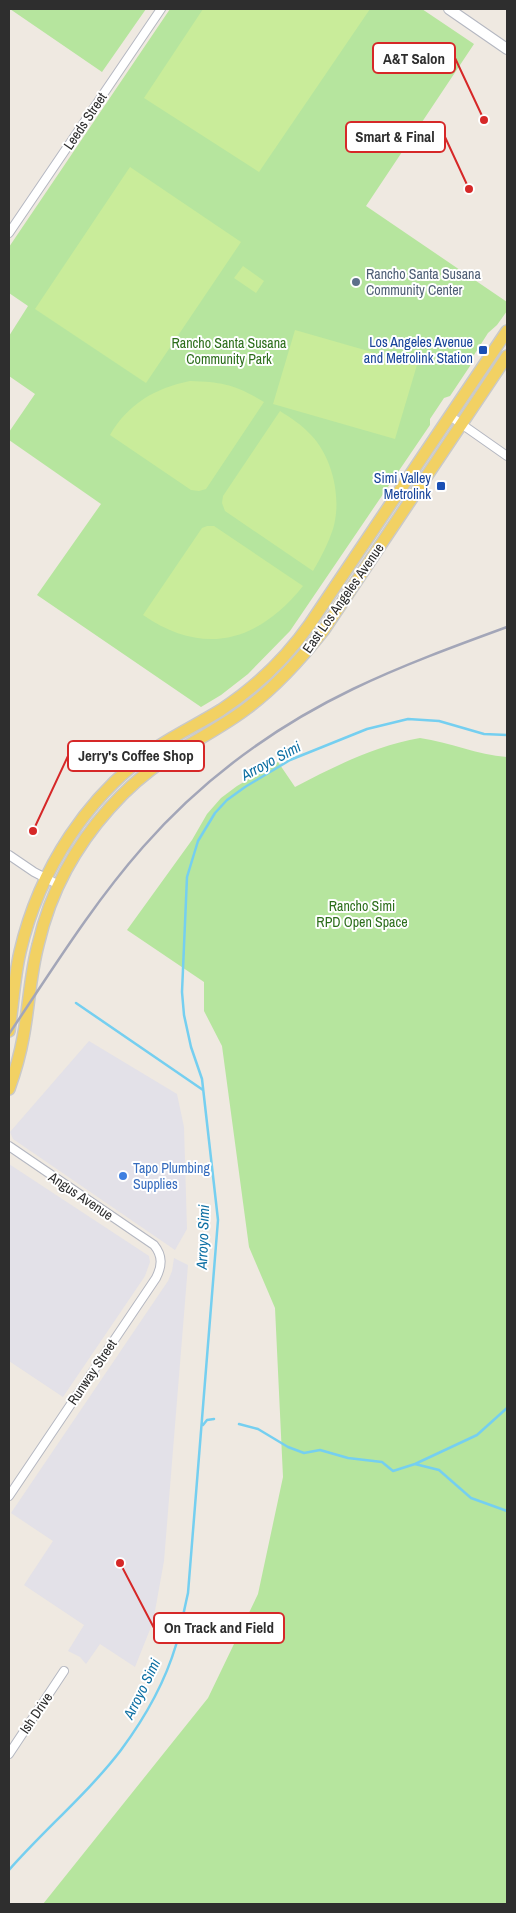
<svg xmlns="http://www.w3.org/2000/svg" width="516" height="1913" font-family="'Archivo Narrow',sans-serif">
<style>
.industrial{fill:#e3e1e8}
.green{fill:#b6e59e}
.pitch{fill:#c9ec9a}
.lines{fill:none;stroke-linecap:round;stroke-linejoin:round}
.stream{stroke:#75cff0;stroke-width:2.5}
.minor-casing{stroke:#b4b7c1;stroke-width:10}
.secondary-casing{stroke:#b4b7c1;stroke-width:12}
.primary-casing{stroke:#c9c9c9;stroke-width:14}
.minor{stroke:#fff;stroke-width:8}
.secondary{stroke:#fff;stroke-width:10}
.primary{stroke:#f2d163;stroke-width:11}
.rail{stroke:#a3a6b8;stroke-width:2.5}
.service-dot{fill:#5c6f8a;stroke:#fff;stroke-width:2}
.transit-dot{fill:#1a4fb4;stroke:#fff;stroke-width:2}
.shop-dot{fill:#3f7fe0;stroke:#fff;stroke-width:2}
.labels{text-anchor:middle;stroke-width:4;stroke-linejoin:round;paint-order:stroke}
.street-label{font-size:14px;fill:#2e2e2e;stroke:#fff}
.service-label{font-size:14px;fill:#4e5e75;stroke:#fff;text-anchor:start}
.transit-label{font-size:14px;fill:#164399;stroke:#fff;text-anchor:end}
.park-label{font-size:14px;fill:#2c6e1b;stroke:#fff}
.shop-label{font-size:14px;fill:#366cbe;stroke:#fff;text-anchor:start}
.water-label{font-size:15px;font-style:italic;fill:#0d6fa3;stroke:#fff}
.leader{fill:none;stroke:#d62828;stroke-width:2}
.callout-dot{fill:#d62828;stroke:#fff;stroke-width:2}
.callout{fill:#fff;stroke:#d62828;stroke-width:2}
.callout-label{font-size:15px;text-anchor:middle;font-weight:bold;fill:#2e2e2e}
</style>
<rect width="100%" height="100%" fill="#efe9e1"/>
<path class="industrial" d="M89,1041L177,1094L184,1127L187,1229L175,1250L13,1139L10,1132Z
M9,1164L149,1256L150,1262L145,1276L63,1397L9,1361Z
M174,1258L188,1265L164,1561L153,1622L135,1667L100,1644L86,1664L80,1657L68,1651L84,1625L24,1585L53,1541L11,1513L168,1281L172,1271Z"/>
<path class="green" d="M10,9H146L102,72Z
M170,9H422L474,44L366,206L507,302V311L497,325L488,333L474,355L470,366L450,396L444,398L430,419V425L290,631L248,674L221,695L201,707L37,595L101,504L9,440V432L35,394L9,376V336L28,306L9,293V247Z
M420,738C450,742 477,755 507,757V1904H43L208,1698L258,1594L283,1477L275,1308L249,1247L222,1046L204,1011V982L127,930L192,840L207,814L221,798L237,786L278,762L295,787C335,766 375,746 420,738Z"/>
<path class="pitch" d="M203,9H370L259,172L144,98Z
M130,167L241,242L146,383L35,309Z
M243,266L264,281L256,293L234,278Z
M295,330L417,365L395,439L273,404Z
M190,381C223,382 236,385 264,402L206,489L199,491L191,490L110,435C128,404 155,388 190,381Z
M280,411C291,418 302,425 311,435C333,458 342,499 333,529C328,544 321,557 313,571L225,511L222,503L223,496Z
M207,526H214L303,586C258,642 204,657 143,615L202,528Z"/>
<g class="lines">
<path class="stream" d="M76,1003L203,1090
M239,1424L258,1429L288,1447L304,1453L320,1450L348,1458L382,1462L393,1471L415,1464L477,1435L507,1408
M203,1425L207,1420L214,1419
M415,1464L439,1470L471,1498L507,1511
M9,1870C44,1830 89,1792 121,1750C144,1719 165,1682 176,1645C181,1628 184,1610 188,1593L218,1220L202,1079L191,1047L184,1015L182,992L187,877L198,841L215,813L227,800L245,787L290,760L367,729L408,719L439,721L484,734L507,735"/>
<g class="minor-casing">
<path id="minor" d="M9,233L161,9
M450,416L507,456
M9,855L34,872L59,885
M9,1146L154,1245C163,1256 162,1266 156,1278L9,1496
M9,1754L64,1671"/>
</g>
<g class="secondary-casing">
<path id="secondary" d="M449,9L507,49"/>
</g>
<g class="primary-casing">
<path id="primary" d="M9,1031C13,1004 14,978 20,952C39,870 88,793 159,746C179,733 200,723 221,710C256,687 286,658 310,624L507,331
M9,1089C15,1072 20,1055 23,1038C29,1007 30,975 38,945C44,919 53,894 66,870C89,827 125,786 166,759C192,742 221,728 246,709C276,687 300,660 323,631L507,356"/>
</g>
<use href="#minor" class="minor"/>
<use href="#secondary" class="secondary"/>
<use href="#primary" class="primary"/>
<path class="rail" d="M9,1034C52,970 92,905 143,847C201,781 274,727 353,689C403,665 455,646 507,627"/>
</g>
<circle class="service-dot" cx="356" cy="282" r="5"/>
<g class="transit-dot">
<rect x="478" y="345" width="10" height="10" rx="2.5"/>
<rect x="436" y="481" width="10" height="10" rx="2.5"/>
</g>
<circle class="shop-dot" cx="123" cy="1176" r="5"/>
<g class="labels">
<g class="street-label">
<text transform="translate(85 121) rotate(-56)" y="5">Leeds Street</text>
<text transform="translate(343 598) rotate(-55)" y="5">East Los Angeles Avenue</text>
<text transform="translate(81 1196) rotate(34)" y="5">Angus Avenue</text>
<text transform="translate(92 1372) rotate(-56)" y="5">Runway Street</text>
<text transform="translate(36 1713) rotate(-56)" y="5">Ish Drive</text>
</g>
<g class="service-label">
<text x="366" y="279">Rancho Santa Susana<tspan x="366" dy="16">Community Center</tspan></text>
</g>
<g class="transit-label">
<text x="473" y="347">Los Angeles Avenue<tspan x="473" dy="16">and Metrolink Station</tspan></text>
<text x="431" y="483">Simi Valley<tspan x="431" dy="16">Metrolink</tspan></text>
</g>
<g class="park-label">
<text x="229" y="348">Rancho Santa Susana<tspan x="229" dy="16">Community Park</tspan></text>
<text x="362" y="911">Rancho Simi<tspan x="362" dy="16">RPD Open Space</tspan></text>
</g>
<g class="shop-label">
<text x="133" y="1173">Tapo Plumbing<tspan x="133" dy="16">Supplies</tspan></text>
</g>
<g class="water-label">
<text transform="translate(271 761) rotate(-28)" y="5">Arroyo Simi</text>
<text transform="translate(203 1237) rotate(-88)" y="5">Arroyo Simi</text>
<text transform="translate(142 1689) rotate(-64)" y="5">Arroyo Simi</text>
</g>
</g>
<path class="leader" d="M484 120L455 58M469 189L445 137M33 831L68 756M120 1563L154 1628"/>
<g class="callout-dot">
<circle cx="484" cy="120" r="5"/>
<circle cx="469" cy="189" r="5"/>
<circle cx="33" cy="831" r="5"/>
<circle cx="120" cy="1563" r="5"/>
</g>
<g class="callout">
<rect x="373" y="43" width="82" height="30" rx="5"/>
<rect x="346" y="122" width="99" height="30" rx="5"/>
<rect x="68" y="741" width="136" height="30" rx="5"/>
<rect x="154" y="1613" width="130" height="30" rx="5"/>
</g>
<g class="callout-label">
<text x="414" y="64">A&amp;T Salon</text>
<text x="395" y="142">Smart &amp; Final</text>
<text x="136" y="761">Jerry's Coffee Shop</text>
<text x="219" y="1633">On Track and Field</text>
</g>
<rect width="516" height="1913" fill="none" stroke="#2e2e2e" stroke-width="20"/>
</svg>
